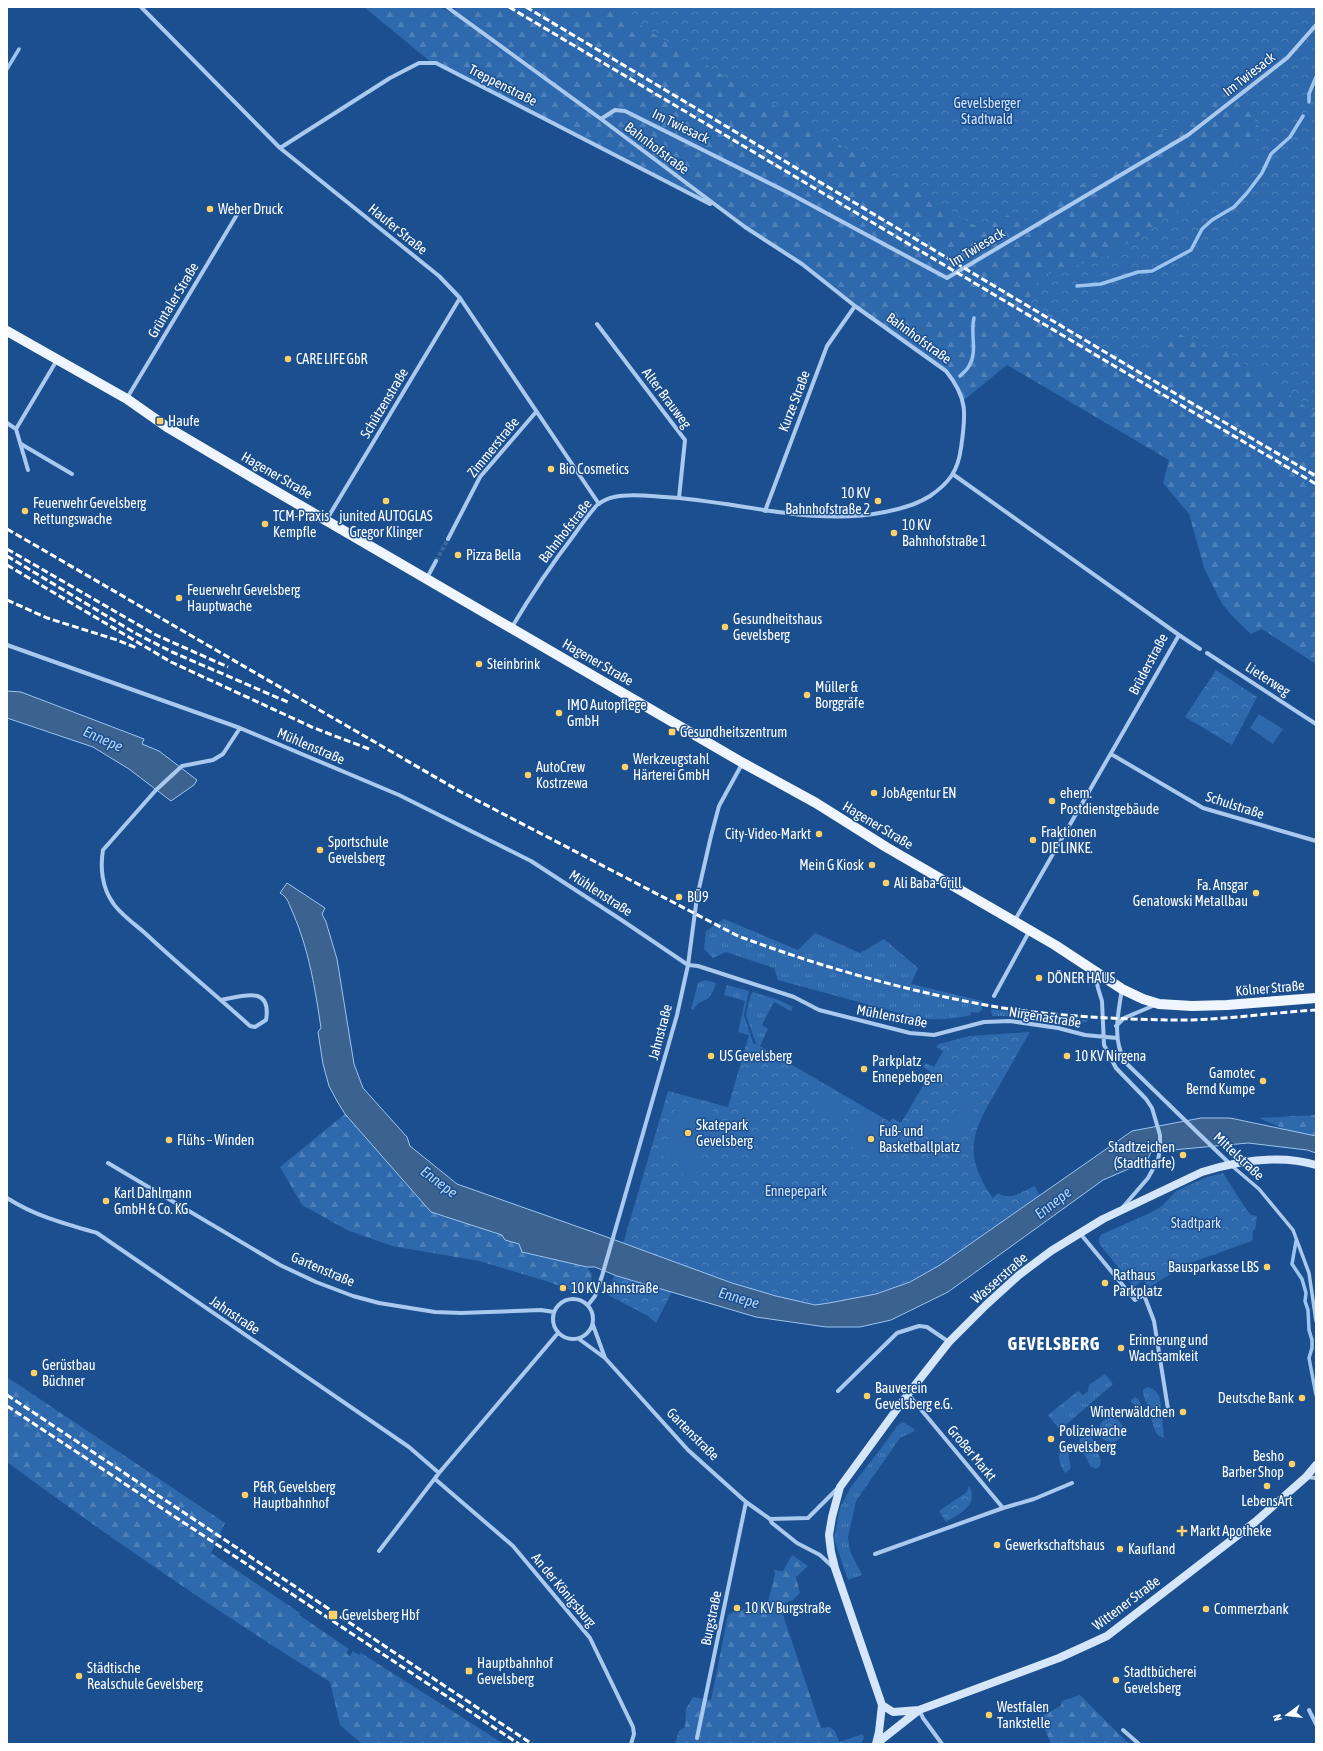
<svg xmlns="http://www.w3.org/2000/svg" width="1323" height="1751" font-family="'Asap Condensed',sans-serif">
<style>
.grass{fill:url(#grass-tufts)}
.forest{fill:url(#forest-firs)}
.park{fill:url(#park-crowns)}
.pitch{fill:#2e69ad}
.water{fill:#3c6290;stroke:#9cc4f0}
.lines{fill:none;stroke-linecap:round;stroke-linejoin:round}
.stream{stroke:#9cc4f0;stroke-width:3.5}
.minor-tunnel{stroke:#3d69a0;stroke-width:4;stroke-dasharray:4 2;stroke-linecap:butt}
.pedestrian{stroke:#a9c9ee;stroke-width:3.5}
.minor{stroke:#a9c9ee;stroke-width:4}
.secondary{stroke:#d6e6fa;stroke-width:8}
.primary{stroke:#f0f6ff;stroke-width:10}
.rail{stroke:#fff;stroke-width:3;stroke-dasharray:7 3;stroke-linecap:butt}
.poi-dot{fill:#ffd166;stroke:#1b4f8f;stroke-width:1.5}
.labels{text-anchor:middle;stroke-width:3;stroke-linejoin:round;paint-order:stroke}
.street-label{font-size:14px;fill:#fff;stroke:#1b4f8f}
.park-label{font-size:14px;fill:#cfe3fa;stroke:#1b4f8f}
.poi-label{font-size:14px;fill:#fff;stroke:#1b4f8f;text-anchor:start}
.water-label{font-size:15px;font-style:italic;fill:#b5d3f5;stroke:#1b4f8f}
.district-label{font-size:18px;font-weight:bold;letter-spacing:1px;fill:#fff;stroke:#1b4f8f}
</style>
<defs>
<pattern id="grass-tufts" width="24" height="20" patternUnits="userSpaceOnUse"><rect width="24" height="20" fill="#2e69ad"/><path d="M3 7l-1-3M5 7V3M7 7l1-3M15 17l-1-3M17 17v-4M19 17l1-3" fill="none" stroke="#4d80b9"/></pattern>
<pattern id="forest-firs" width="22" height="20" patternUnits="userSpaceOnUse"><rect width="22" height="20" fill="#2e69ad"/><path d="M5 1l3.5 6h-7zM16 11l3.5 6h-7z" fill="#4d80b9"/></pattern>
<pattern id="park-crowns" width="20" height="18" patternUnits="userSpaceOnUse"><rect width="20" height="18" fill="#2e69ad"/><path d="M2 6a3 3 0 1 1 6 0M12 15a3 3 0 1 1 6 0" fill="none" stroke="#4d80b9"/></pattern>
</defs>
<rect width="100%" height="100%" fill="#1b4f8f"/>
<path class="grass" d="M724,919L798,950L815,933L860,953L884,939L918,968L911,984L982,1001V1010L978,1013L971,1012V1015C951,1020 938,1020 917,1018L778,980L774,968L726,952L713,958L704,949L706,931Z
M705,980L716,983C709,1007 702,995 693,1010L691,1009L698,983Z
M727,985L749,991L744,1015L751,1036L738,1032L745,1001L724,995Z
M753,992L779,1000L793,1007L791,1011L774,1002L762,1025L768,1029L760,1046L756,1044L746,1015L751,994Z
M991,1009L1050,1017L1087,1020V1022H1081L1080,1023L1063,1021L1060,1023L1018,1016H992Z
M1105,1374L1113,1384L1060,1430L1048,1415L1078,1391L1083,1395L1088,1391L1089,1385Z
M1147,1387C1152,1388 1157,1391 1159,1396C1161,1400 1164,1436 1164,1438C1151,1435 1153,1417 1149,1408C1147,1402 1142,1397 1143,1390Z
M1135,1397C1140,1399 1141,1405 1143,1410L1141,1414L1139,1413V1409L1131,1402V1400Z
M1099 1430a12 12 0 1 1 24 0a12 12 0 1 1-24 0Z
M903,1422L913,1428L915,1431L900,1438L856,1501L848,1537L850,1551L862,1575L848,1580L834,1539L840,1507L851,1487L882,1447L897,1426Z
M1087,1434L1091,1436L1101,1460L1100,1466L1096,1469L1090,1466L1086,1457L1079,1448L1080,1439Z
M1062,1446H1066L1069,1449V1459L1071,1468L1066,1473C1059,1468 1057,1452 1062,1446Z"/>
<path class="forest" d="M364,7H439L452,13L456,7H1316V664L1262,629L1251,634L1235,619L1222,604L1204,568L1189,514L1163,483L1169,460L1007,365L964,400L946,371L802,264L721,209L432,63Z
M345,1114L431,1212L502,1235L505,1240L519,1244L522,1252L587,1267L592,1274L590,1288L580,1294L549,1282L479,1261L392,1246L347,1230L302,1205L280,1167Z
M1316,1115V1136L1284,1129L1259,1118Z
M7,1377L225,1523L211,1553L300,1613L299,1615L349,1649L346,1653L350,1656L353,1651L359,1655L361,1653L504,1744H362L340,1725L330,1682C220,1613 112,1540 7,1462Z
M792,1555L808,1566L796,1577L800,1593L793,1600L785,1603L783,1610V1615L821,1728L830,1727L835,1731L839,1742L863,1734L864,1737L861,1744H675L679,1731L685,1727L686,1709L693,1697L711,1700L728,1615L733,1612L745,1609L746,1611L756,1602H768L775,1574L774,1569L778,1571H783Z
M1080,1695L1129,1744H1051L1040,1717L1061,1706L1062,1701Z"/>
<path class="park" d="M609,7H1316V414L1222,348L1199,346L1171,328L1148,357H1120L1028,301L1041,276L1110,255L1191,201L1236,163L1262,133L1249,110L1225,93L1026,220L1016,211L981,229Z
M1216,670L1257,697L1232,745L1185,717Z
M1030,1032C1019,1050 1009,1069 998,1088C973,1130 961,1154 993,1198L998,1193C1011,1201 1022,1192 1034,1186L1040,1195L940,1265L910,1282L876,1294L829,1303L815,1305L776,1296L732,1283L685,1266L656,1323L648,1316L608,1295L668,1091L728,1107L749,1035L751,1036L753,1043L760,1046L890,1122L892,1118L901,1123L931,1072L923,1067L926,1063L934,1067L943,1051L936,1047L939,1044L969,1036Z
M1223,1173L1248,1212L1251,1215L1257,1216L1255,1230H1253L1252,1241L1187,1264L1143,1291L1149,1286L1143,1280L1134,1287L1101,1246C1098,1242 1098,1238 1102,1234L1150,1213L1162,1206L1176,1191L1207,1177Z
M969,1486C980,1505 959,1514 946,1522L939,1511L967,1492Z"/>
<path class="pitch" d="M1259,714L1283,729L1273,744L1250,728Z
M821,1089L851,1108L841,1126L810,1108Z
M967,1092L980,1100L957,1140L943,1132Z
M678,1101L714,1111L692,1187L680,1184L686,1162L663,1156Z
M862,1113L897,1136L881,1164L845,1142Z"/>
<path class="water" d="M7,691L21,692L144,739L142,744L159,751L197,780L194,785L171,801L129,769L93,747L7,718Z
M287,883L325,908L322,914L326,922L337,959L354,1064L363,1088L407,1137L410,1146L457,1184L604,1236L732,1283L776,1296L815,1305L829,1303L876,1294L910,1282L940,1265L1132,1131L1201,1118H1230L1316,1136V1153L1307,1150L1248,1143L1151,1152L1147,1161L1103,1180L948,1292L891,1320L860,1327H826L756,1317L617,1276L595,1267H587L522,1252L519,1244L505,1240L502,1235L431,1212L345,1114L337,1101L329,1086L323,1064L318,1032L321,1028C315,988 309,950 293,913C289,905 288,897 280,893Z"/>
<g class="lines">
<path class="stream" d="M7,69L19,49
M1309,102V94L1316,77
M1077,286L1101,284L1138,272L1152,271L1191,250L1202,229L1212,220L1234,207L1247,193L1262,173L1271,154L1290,137L1303,116
M960,376C963,373 967,370 969,366C978,352 970,334 974,318
M1296,1241L1292,1264L1302,1279L1306,1293L1305,1301L1308,1310L1309,1330L1312,1340V1348L1309,1358L1316,1395"/>
<path class="minor-tunnel" d="M436,561L448,539"/>
<path class="pedestrian" d="M1232,1166L1259,1189L1293,1230L1309,1273L1316,1321"/>
<path class="minor" d="M141,7L280,148L439,276L460,298L599,504
M447,7L601,119L745,227L802,264L855,306L946,371C968,398 966,414 961,448C958,471 949,483 930,496C916,505 901,509 885,512C812,527 738,501 665,497C649,496 630,493 614,497C609,498 601,502 597,505C589,514 581,525 574,535C551,565 531,595 512,627
M601,119L615,110L625,111L787,192L947,278L1188,135L1287,58L1316,25
M280,148L390,78L419,63H436L710,204
M597,324L685,440L679,498
M127,398L238,213
M7,423L16,429L28,470
M16,429L57,360
M21,444L72,474
M954,475L1179,635L1200,649
M765,511L827,346L855,306
M327,519L460,298
M448,539L480,477L536,412
M427,578L436,561
M7,645L240,728L399,795L531,861L623,921L688,965L698,966L794,997L819,1010L910,1033L934,1035L984,1022L1010,1021L1058,1028L1085,1035L1117,1038
M1207,653L1316,724
M1111,754L1203,808L1316,841
M1015,920L1179,635
M1095,973L1098,988L1102,1001L1104,1045L1116,1068L1146,1099L1152,1108L1160,1135V1149L1158,1160L1148,1178L1123,1207
M1122,989C1118,1015 1112,1038 1125,1062L1230,1164
M994,996L1030,930
M221,1000C243,996 272,985 266,1020L255,1027L250,1026C216,995 180,966 146,934C136,925 120,914 113,903C102,888 100,867 103,850L156,790L182,766L213,760L223,754L240,728
M1116,1026L1124,1018L1155,1005
M108,1163L280,1265L316,1282L353,1296L379,1303L435,1312L461,1313L541,1310L554,1312
M7,1198C35,1216 65,1224 97,1233L409,1447L439,1473
M1079,1232L1135,1300L1144,1295L1154,1321L1168,1409
M553 1319a20 20 0 1 1 40 0a20 20 0 1 1-40 0Z
M588,1305L595,1296L602,1276L677,1015L688,965L697,897L711,836L719,806L742,764
M593,1325L605,1358
M579,1339L605,1358L688,1450L746,1502L770,1519L772,1523L797,1543L820,1555L833,1567
M838,1391L897,1333L919,1326L927,1327L949,1342
M908,1394L1003,1508
M1307,1477L1316,1478
M435,1479L513,1546L590,1638L633,1727L634,1734L631,1744
M770,1519L808,1518L837,1489
M379,1551L439,1473L558,1333
M875,1554L1003,1508L1034,1499L1072,1483
M919,1710L923,1718L942,1744
M1309,1710L1316,1724
M1123,1730L1139,1744
M697,1738L746,1502"/>
<path class="secondary" d="M882,1705L893,1712L919,1710
M876,1744L879,1732L882,1705L835,1568L831,1552L829,1535L832,1517L840,1487L908,1394L949,1342L986,1305L1019,1275L1051,1251L1103,1219L1202,1172C1238,1161 1279,1154 1316,1165
M876,1744L919,1710L1059,1658L1107,1636L1255,1522L1306,1477L1316,1465"/>
<path class="primary" d="M7,331L127,399L167,427L260,482L743,763L816,803L886,847L1055,945L1122,989L1143,999L1159,1004L1192,1006L1227,1005L1316,998"/>
<path class="rail" d="M509,7L1138,380L1316,484
M526,7L1142,374L1316,476
M7,529L461,792L738,936C824,968 913,993 1003,1008C1057,1016 1114,1019 1169,1020C1218,1021 1267,1013 1316,1010
M7,549L156,635L228,667
M7,556L135,633L172,652L290,703
M7,565L171,662L314,728L369,749
M7,600L47,618L117,640L137,648
M7,1395L532,1744
M7,1406L519,1744"/>
</g>
<g class="poi-dot">
<circle cx="210" cy="209" r="4"/>
<circle cx="288" cy="359" r="4"/>
<rect x="156" y="417" width="8" height="8" rx="2"/>
<circle cx="551" cy="469" r="4"/>
<circle cx="386" cy="501" r="4"/>
<circle cx="878" cy="501" r="4"/>
<circle cx="25" cy="511" r="4"/>
<circle cx="265" cy="524" r="4"/>
<circle cx="894" cy="533" r="4"/>
<circle cx="458" cy="555" r="4"/>
<circle cx="179" cy="598" r="4"/>
<circle cx="725" cy="627" r="4"/>
<circle cx="479" cy="664" r="4"/>
<circle cx="807" cy="695" r="4"/>
<circle cx="559" cy="713" r="4"/>
<rect x="668" y="728" width="8" height="8" rx="2"/>
<circle cx="625" cy="767" r="4"/>
<circle cx="528" cy="775" r="4"/>
<circle cx="874" cy="793" r="4"/>
<circle cx="1052" cy="801" r="4"/>
<circle cx="819" cy="834" r="4"/>
<circle cx="1033" cy="840" r="4"/>
<circle cx="320" cy="850" r="4"/>
<circle cx="872" cy="865" r="4"/>
<circle cx="886" cy="883" r="4"/>
<circle cx="1256" cy="893" r="4"/>
<circle cx="679" cy="897" r="4"/>
<circle cx="1039" cy="978" r="4"/>
<circle cx="711" cy="1056" r="4"/>
<circle cx="1067" cy="1056" r="4"/>
<circle cx="864" cy="1069" r="4"/>
<circle cx="1263" cy="1081" r="4"/>
<circle cx="688" cy="1133" r="4"/>
<circle cx="871" cy="1139" r="4"/>
<circle cx="169" cy="1140" r="4"/>
<circle cx="1183" cy="1155" r="4"/>
<circle cx="106" cy="1201" r="4"/>
<circle cx="1267" cy="1267" r="4"/>
<circle cx="1105" cy="1283" r="4"/>
<circle cx="563" cy="1288" r="4"/>
<circle cx="1121" cy="1348" r="4"/>
<circle cx="34" cy="1373" r="4"/>
<circle cx="867" cy="1396" r="4"/>
<circle cx="1302" cy="1398" r="4"/>
<circle cx="1183" cy="1412" r="4"/>
<circle cx="1051" cy="1439" r="4"/>
<circle cx="1292" cy="1464" r="4"/>
<circle cx="1267" cy="1486" r="4"/>
<circle cx="245" cy="1495" r="4"/>
<path d="M1180 1525h4v4h4v4h-4v4h-4v-4h-4v-4h4z"/>
<circle cx="997" cy="1545" r="4"/>
<circle cx="1120" cy="1549" r="4"/>
<circle cx="737" cy="1608" r="4"/>
<circle cx="1206" cy="1609" r="4"/>
<rect x="328" y="1610" width="10" height="10" rx="2"/>
<rect x="465" y="1667" width="8" height="8" rx="2"/>
<circle cx="79" cy="1676" r="4"/>
<circle cx="1116" cy="1680" r="4"/>
<circle cx="989" cy="1715" r="4"/>
</g>
<g class="labels">
<g class="street-label">
<text transform="translate(1249 74) rotate(-38)" y="5">Im Twiesack</text>
<text transform="translate(503 85) rotate(27)" y="5">Treppenstraße</text>
<text transform="translate(681 126) rotate(26)" y="5">Im Twiesack</text>
<text transform="translate(657 148) rotate(37)" y="5">Bahnhofstraße</text>
<text transform="translate(398 229) rotate(39)" y="5">Haufer Straße</text>
<text transform="translate(977 247) rotate(-31)" y="5">Im Twiesack</text>
<text transform="translate(173 300) rotate(-59)" y="5">Grüntaler Straße</text>
<text transform="translate(919 338) rotate(36)" y="5">Bahnhofstraße</text>
<text transform="translate(667 398) rotate(53)" y="5">Alter Brauweg</text>
<text transform="translate(794 401) rotate(-69)" y="5">Kurze Straße</text>
<text transform="translate(384 403) rotate(-59)" y="5">Schützenstraße</text>
<text transform="translate(493 447) rotate(-51)" y="5">Zimmerstraße</text>
<text transform="translate(277 475) rotate(30)" y="5">Hagener Straße</text>
<text transform="translate(565 531) rotate(-52)" y="5">Bahnhofstraße</text>
<text transform="translate(598 662) rotate(30)" y="5">Hagener Straße</text>
<text transform="translate(1148 664) rotate(-62)" y="5">Brüderstraße</text>
<text transform="translate(1268 679) rotate(33)" y="5">Lieterweg</text>
<text transform="translate(311 746) rotate(23)" y="5">Mühlenstraße</text>
<text transform="translate(1235 805) rotate(18)" y="5">Schulstraße</text>
<text transform="translate(878 825) rotate(31)" y="5">Hagener Straße</text>
<text transform="translate(601 893) rotate(33)" y="5">Mühlenstraße</text>
<text transform="translate(1270 988) rotate(-5)" y="5">Kölner Straße</text>
<text transform="translate(892 1016) rotate(11)" y="5">Mühlenstraße</text>
<text transform="translate(1045 1017) rotate(9)" y="5">Nirgenastraße</text>
<text transform="translate(660 1032) rotate(-75)" y="5">Jahnstraße</text>
<text transform="translate(1239 1156) rotate(43)" y="5">Mittelstraße</text>
<text transform="translate(323 1269) rotate(23)" y="5">Gartenstraße</text>
<text transform="translate(999 1278) rotate(-41)" y="5">Wasserstraße</text>
<text transform="translate(235 1315) rotate(34)" y="5">Jahnstraße</text>
<text transform="translate(693 1434) rotate(45)" y="5">Gartenstraße</text>
<text transform="translate(972 1453) rotate(50)" y="5">Großer Markt</text>
<text transform="translate(564 1590) rotate(50)" y="5">An der Königsburg</text>
<text transform="translate(1126 1603) rotate(-37)" y="5">Wittener Straße</text>
<text transform="translate(711 1618) rotate(-78)" y="5">Burgstraße</text>
</g>
<g class="park-label">
<text x="987" y="108">Gevelsberger<tspan x="987" dy="16">Stadtwald</tspan></text>
<text x="796" y="1196">Ennepepark</text>
<text x="1196" y="1228">Stadtpark</text>
</g>
<g class="poi-label">
<text x="218" y="214">Weber Druck</text>
<text x="296" y="364">CARE LIFE GbR</text>
<text x="168" y="426">Haufe</text>
<text x="559" y="474">Bio Cosmetics</text>
<text x="870" y="498" text-anchor="end">10 KV<tspan x="870" dy="16">Bahnhofstraße 2</tspan></text>
<text x="33" y="508">Feuerwehr Gevelsberg<tspan x="33" dy="16">Rettungswache</tspan></text>
<text x="273" y="521">TCM-Praxis<tspan x="273" dy="16">Kempfle</tspan></text>
<text x="386" y="521" text-anchor="middle">junited AUTOGLAS<tspan x="386" dy="16">Gregor Klinger</tspan></text>
<text x="902" y="530">10 KV<tspan x="902" dy="16">Bahnhofstraße 1</tspan></text>
<text x="466" y="560">Pizza Bella</text>
<text x="187" y="595">Feuerwehr Gevelsberg<tspan x="187" dy="16">Hauptwache</tspan></text>
<text x="733" y="624">Gesundheitshaus<tspan x="733" dy="16">Gevelsberg</tspan></text>
<text x="487" y="669">Steinbrink</text>
<text x="815" y="692">Müller &amp;<tspan x="815" dy="16">Borggräfe</tspan></text>
<text x="567" y="710">IMO Autopflege<tspan x="567" dy="16">GmbH</tspan></text>
<text x="680" y="737">Gesundheitszentrum</text>
<text x="633" y="764">Werkzeugstahl<tspan x="633" dy="16">Härterei GmbH</tspan></text>
<text x="536" y="772">AutoCrew<tspan x="536" dy="16">Kostrzewa</tspan></text>
<text x="882" y="798">JobAgentur EN</text>
<text x="1060" y="798">ehem.<tspan x="1060" dy="16">Postdienstgebäude</tspan></text>
<text x="1041" y="837">Fraktionen<tspan x="1041" dy="16">DIE LINKE.</tspan></text>
<text x="811" y="839" text-anchor="end">City-Video-Markt</text>
<text x="328" y="847">Sportschule<tspan x="328" dy="16">Gevelsberg</tspan></text>
<text x="864" y="870" text-anchor="end">Mein G Kiosk</text>
<text x="894" y="888">Ali Baba-Grill</text>
<text x="1248" y="890" text-anchor="end">Fa. Ansgar<tspan x="1248" dy="16">Genatowski Metallbau</tspan></text>
<text x="687" y="902">BÜ9</text>
<text x="1047" y="983">DÖNER HAUS</text>
<text x="719" y="1061">US Gevelsberg</text>
<text x="1075" y="1061">10 KV Nirgena</text>
<text x="872" y="1066">Parkplatz<tspan x="872" dy="16">Ennepebogen</tspan></text>
<text x="1255" y="1078" text-anchor="end">Gamotec<tspan x="1255" dy="16">Bernd Kumpe</tspan></text>
<text x="696" y="1130">Skatepark<tspan x="696" dy="16">Gevelsberg</tspan></text>
<text x="879" y="1136">Fuß- und<tspan x="879" dy="16">Basketballplatz</tspan></text>
<text x="177" y="1145">Flühs – Winden</text>
<text x="1175" y="1152" text-anchor="end">Stadtzeichen<tspan x="1175" dy="16">(Stadtharfe)</tspan></text>
<text x="114" y="1198">Karl Dahlmann<tspan x="114" dy="16">GmbH &amp; Co. KG</tspan></text>
<text x="1259" y="1272" text-anchor="end">Bausparkasse LBS</text>
<text x="1113" y="1280">Rathaus<tspan x="1113" dy="16">Parkplatz</tspan></text>
<text x="571" y="1293">10 KV Jahnstraße</text>
<text x="1129" y="1345">Erinnerung und<tspan x="1129" dy="16">Wachsamkeit</tspan></text>
<text x="42" y="1370">Gerüstbau<tspan x="42" dy="16">Büchner</tspan></text>
<text x="875" y="1393">Bauverein<tspan x="875" dy="16">Gevelsberg e.G.</tspan></text>
<text x="1294" y="1403" text-anchor="end">Deutsche Bank</text>
<text x="1175" y="1417" text-anchor="end">Winterwäldchen</text>
<text x="1059" y="1436">Polizeiwache<tspan x="1059" dy="16">Gevelsberg</tspan></text>
<text x="1284" y="1461" text-anchor="end">Besho<tspan x="1284" dy="16">Barber Shop</tspan></text>
<text x="253" y="1492">P&amp;R, Gevelsberg<tspan x="253" dy="16">Hauptbahnhof</tspan></text>
<text x="1267" y="1506" text-anchor="middle">LebensArt</text>
<text x="1190" y="1536">Markt Apotheke</text>
<text x="1005" y="1550">Gewerkschaftshaus</text>
<text x="1128" y="1554">Kaufland</text>
<text x="745" y="1613">10 KV Burgstraße</text>
<text x="1214" y="1614">Commerzbank</text>
<text x="342" y="1620">Gevelsberg Hbf</text>
<text x="477" y="1668">Hauptbahnhof<tspan x="477" dy="16">Gevelsberg</tspan></text>
<text x="87" y="1673">Städtische<tspan x="87" dy="16">Realschule Gevelsberg</tspan></text>
<text x="1124" y="1677">Stadtbücherei<tspan x="1124" dy="16">Gevelsberg</tspan></text>
<text x="997" y="1712">Westfalen<tspan x="997" dy="16">Tankstelle</tspan></text>
</g>
<g class="water-label">
<text transform="translate(103 739) rotate(24)" y="5">Ennepe</text>
<text transform="translate(439 1182) rotate(37)" y="5">Ennepe</text>
<text transform="translate(1053 1203) rotate(-38)" y="5">Ennepe</text>
<text transform="translate(739 1298) rotate(16)" y="5">Ennepe</text>
</g>
<g class="district-label">
<text x="1054" y="1350">GEVELSBERG</text>
</g>
</g>
<rect width="1323" height="1751" fill="none" stroke="#ffffff" stroke-width="16"/>
<g transform="translate(1287 1715) rotate(255)" stroke="#1b4f8f" stroke-width="3" paint-order="stroke">
<path d="M0-3L7 15L0 10L-7 15Z" fill="#ffffff"/>
<text y="-6" font-size="11" font-weight="bold" text-anchor="middle" fill="#ffffff">N</text>
</g>
</svg>
